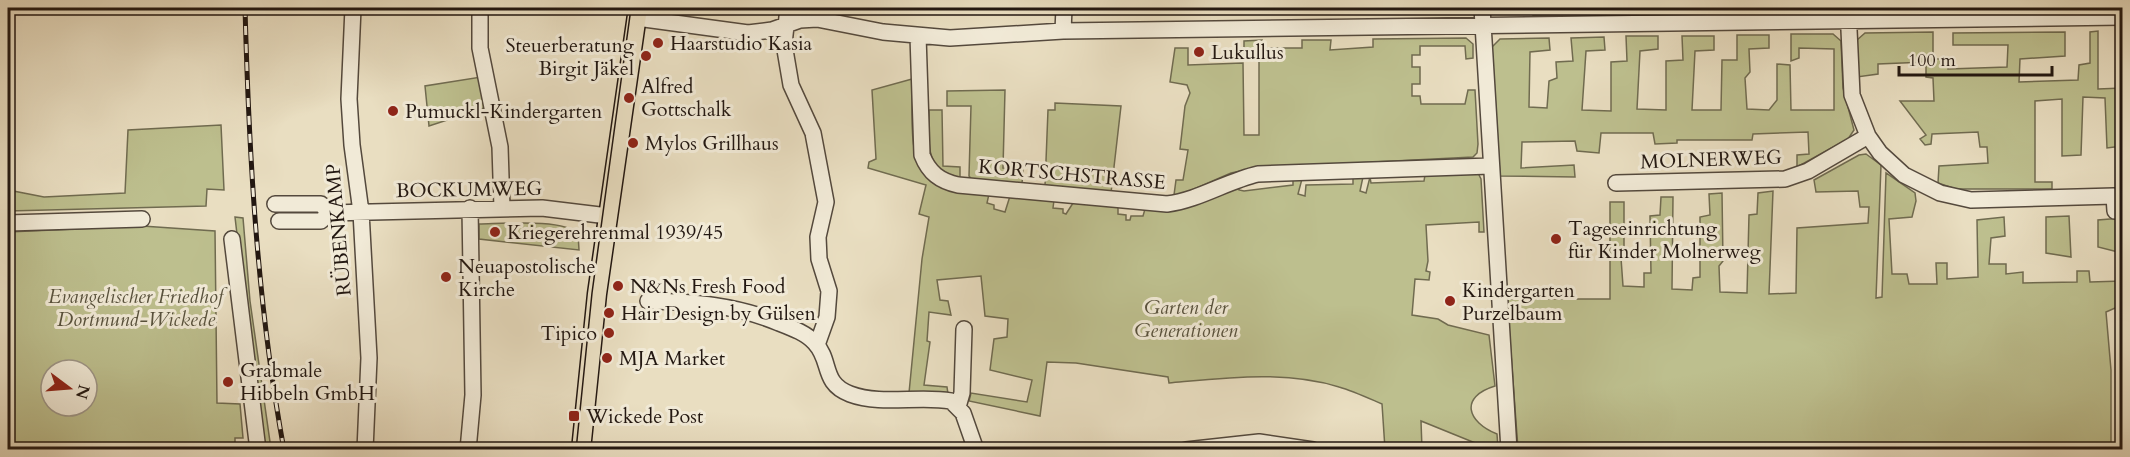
<svg xmlns="http://www.w3.org/2000/svg" width="2130" height="457" font-family="Cardo,serif">
<style>
.green{fill:#bdbf8e;stroke:#706b50;stroke-width:1.5;fill-rule:evenodd}
.lines{fill:none;stroke-linecap:round;stroke-linejoin:round}
.minor-casing{stroke:#54493d;stroke-width:18}
.major-casing{stroke:#221711;stroke-width:21}
.minor{stroke:#f1ead7;stroke-width:15}
.major{stroke:#e9dec1;stroke-width:18}
.tram{stroke:#221711;stroke-width:1.5}
.rail-casing{stroke:#221711;stroke-width:5}
.rail{stroke:#f1ead7;stroke-width:3;stroke-dasharray:9;stroke-linecap:butt}
.poi-dot{fill:#8f2418;stroke:#f1ead7;stroke-width:2}
.labels{text-anchor:middle;stroke-width:6;stroke-linejoin:round;paint-order:stroke}
.poi-label{font-size:20px;fill:#221711;stroke:#f1ead7;text-anchor:start}
.street-label{font-size:20px;fill:#221711;stroke:#f1ead7}
.park-label{font-size:20px;font-style:italic;fill:#58523d;stroke:#f1ead7}
</style>
<rect width="100%" height="100%" fill="#e9dec1"/>
<filter id="stains"><feTurbulence type="fractalNoise" baseFrequency=".00333" numOctaves="4"/><feColorMatrix values="0 0 0 0 .2 0 0 0 0 .09 0 0 0 0 .02 0 0 0 .5 -.17"/></filter>
<radialGradient id="worn" r=".72"><stop offset=".6" stop-color="#630" stop-opacity="0"/><stop offset="1" stop-color="#630" stop-opacity=".3"/></radialGradient>
<path class="green" d="M1532,8H1582V14L1533,15Z
M1588,8H1650V12L1588,13Z
M2098,31V89L2122,88V146L2107,148L2105,98L2083,97L2081,155L2062,156V99L2035,101V182H2052V189H1956L1938,183L1939,166L1988,163L1987,147H1980L1978,132L1932,134L1931,144L1925,145L1920,139L1926,135L1900,101H1934L1933,78L1926,77V62L1878,64V74L1857,77V40L1865,33L1933,32V59H1948V69L2007,67L2008,45H1953V33L2065,32V56L2020,59L2019,82L2078,80L2079,65L2090,63V32Z
M1791,34H1833L1841,41L1843,88L1854,130L1848,139L1797,167V155L1809,154L1808,132L1753,134L1752,140H1677V143L1655,144L1653,133H1601L1599,153L1577,151L1575,141L1522,142L1521,168L1574,165L1575,177L1500,176L1492,47L1500,39L1549,38L1550,50L1530,52L1529,107L1547,108L1549,81L1557,78L1556,62L1573,61L1571,38L1604,37L1605,50L1586,51L1582,110L1611,111V62L1627,61L1626,36H1658V49L1640,51L1637,109L1666,110V61L1683,60L1682,36H1714V50L1695,51L1692,110H1721L1722,60H1737V35H1769V48L1749,49L1750,72L1745,78L1747,109L1769,110L1777,100V64L1790,65L1791,110H1834V49L1799,48V58L1791,61Z
M1466,38L1473,44V58L1466,59L1465,46H1420V55H1412V67H1420V84H1412V96H1420L1421,104H1465L1468,90H1475L1478,144L1477,153L1473,157L1256,168L1231,173L1178,196L1174,195L1176,180H1183L1188,150L1180,149L1185,106L1190,93L1187,85L1170,82L1175,48H1188V65L1243,63L1244,135H1259V56H1244V41L1262,40L1259,53H1267L1268,48H1302V40H1331L1330,50L1373,47V39Z
M481,77L487,107L429,126L425,86Z
M912,79C914,112 903,169 939,186C953,193 974,192 989,194L987,203L994,205V209L1005,212L1010,196L1054,200L1053,208L1063,209V213L1066,214L1073,203L1118,207V214L1126,215V220H1130L1131,216H1143L1145,209L1239,186V190L1244,191L1293,185V178L1302,179L1298,194L1305,196L1306,185L1353,184V176L1363,177L1360,191L1366,193L1370,177L1371,183L1424,181L1425,175L1478,173L1481,179L1484,232H1479V222L1426,225L1428,261L1426,271L1430,272L1429,280L1415,279L1412,315L1438,319L1448,325L1489,335L1495,386C1459,397 1467,422 1497,434L1498,449H1490L1421,421L1422,449H1385L1382,404C1368,398 1353,391 1339,387C1285,370 1224,378 1169,383L1168,377L1076,363L1047,362L1040,416L969,401L971,393L1027,402L1032,380L990,370L994,339L1007,337L1008,319L985,316L981,276L937,280L940,300L948,301L951,315L929,312L927,341L930,342L924,385L947,387L948,394L909,393L922,259L929,217L919,214L926,185L868,168L869,162L876,159L872,90Z
M1005,90L1003,168L1023,169L1022,184L972,180L969,176L971,106H947V91Z
M1055,103L1121,106L1111,193L1045,186L1048,110H1055Z
M929,110H942L943,166L960,167V179C922,169 930,143 929,110Z
M221,125L224,190L207,189L206,206L8,211V190L44,197L125,193L128,130Z
M1866,154L1881,165L1876,298L1882,297L1886,173L1915,193L1916,201L1912,217L1889,219L1892,274H1907L1909,284H1937L1936,263H1947V279L1978,277L1977,220L2004,217L2005,236L1991,238L1989,264H2006V274L2023,272V283L2077,282V271H2089L2090,282L2122,281V305L2106,312L2111,370V449H1518L1507,299H1610V202H1624V256L1621,258L1623,286L1644,287V273H1651L1650,216L1660,215L1661,197H1673L1672,289L1692,290L1693,278L1700,277V217L1710,215L1709,194L1722,193L1723,261L1719,266L1720,292L1747,293L1749,215L1757,214L1758,193L1773,191L1769,294L1796,293L1797,228L1868,223L1869,207H1860L1858,191L1816,192L1814,180L1859,155Z
M2069,216L2071,257L2046,253V217Z
M235,217L243,218L250,301L271,449H262Z
M2122,218V253L2098,247V220Z
M479,224C499,224 565,218 578,234L579,250L479,239Z
M142,226L215,231L217,403L240,404L243,438H235V449H8V232ZM51,370H87V406H51Z"/>
<g class="lines">
<g class="minor-casing">
<path id="minor" d="M353,8L349,99L352,145L361,212L369,358L365,450
M480,8V48L500,147L502,208
M788,8L784,44L791,85L813,133L826,202L818,237L819,259L829,291L827,317L817,345
M1482,8L1509,450
M1848,8L1852,95L1868,136L1880,153L1904,175L1940,193L1971,200L2114,196L2115,211
M637,18L748,33L772,30L800,20L817,19L883,32L950,38L1063,31L2122,17
M1063,31L1064,8
M918,36L922,155C929,173 940,181 958,185L1167,204C1199,200 1227,181 1258,174L1490,166
M1616,183L1785,179L1808,171L1868,136
M275,204H321L329,213L321,221H279
M329,213L542,208L608,216
M8,223L142,219
M232,239L258,450
M648,301C695,302 736,305 779,323C792,328 806,333 815,343C832,361 821,383 850,394C882,406 918,395 951,401L963,413L976,450
M958,407L962,393L964,329
M468,450L473,395L470,208
M1186,450L1259,442L1313,450"/>
</g>
<g class="major-casing">
<path id="major" d="M581,450L597,294L638,8"/>
</g>
<use href="#minor" class="minor"/>
<use href="#major" class="major"/>
<path class="tram" d="M576,450L592,293L631,8"/>
<g class="rail-casing">
<path id="rail" d="M245,8C249,156 257,303 284,450"/>
</g>
<use href="#rail" class="rail"/>
</g>
<g class="poi-dot">
<circle cx="658" cy="43" r="6"/>
<circle cx="1199" cy="52" r="6"/>
<circle cx="646" cy="56" r="6"/>
<circle cx="629" cy="98" r="6"/>
<circle cx="393" cy="111" r="6"/>
<circle cx="633" cy="143" r="6"/>
<circle cx="495" cy="232" r="6"/>
<circle cx="1556" cy="239" r="6"/>
<circle cx="446" cy="277" r="6"/>
<circle cx="618" cy="286" r="6"/>
<circle cx="1450" cy="301" r="6"/>
<circle cx="609" cy="313" r="6"/>
<circle cx="609" cy="333" r="6"/>
<circle cx="607" cy="358" r="6"/>
<circle cx="228" cy="382" r="6"/>
<rect x="568" y="410" width="12" height="12" rx="3"/>
</g>
<g class="labels">
<g class="poi-label">
<text x="670" y="50">Haarstudio Kasia</text>
<text x="634" y="52" text-anchor="end">Steuerberatung<tspan x="634" dy="23">Birgit Jäkel</tspan></text>
<text x="1211" y="59">Lukullus</text>
<text x="641" y="93">Alfred<tspan x="641" dy="23">Gottschalk</tspan></text>
<text x="405" y="118">Pumuckl-Kindergarten</text>
<text x="645" y="150">Mylos Grillhaus</text>
<text x="1568" y="235">Tageseinrichtung<tspan x="1568" dy="23">für Kinder Molnerweg</tspan></text>
<text x="507" y="239">Kriegerehrenmal 1939/45</text>
<text x="458" y="273">Neuapostolische<tspan x="458" dy="23">Kirche</tspan></text>
<text x="630" y="293">N&amp;Ns Fresh Food</text>
<text x="1462" y="297">Kindergarten<tspan x="1462" dy="23">Purzelbaum</tspan></text>
<text x="621" y="320">Hair Design by Gülsen</text>
<text x="597" y="340" text-anchor="end">Tipico</text>
<text x="619" y="365">MJA Market</text>
<text x="240" y="377">Grabmale<tspan x="240" dy="23">Hibbeln GmbH</tspan></text>
<text x="586" y="423">Wickede Post</text>
</g>
<g class="street-label">
<text transform="translate(1711 159) rotate(-2)" y="7">MOLNERWEG</text>
<text transform="translate(1072 174) rotate(5)" y="7">KORTSCHSTRASSE</text>
<text transform="translate(469 189) rotate(-1)" y="7">BOCKUMWEG</text>
<text transform="translate(338 230) rotate(-95)" y="7">RÜBENKAMP</text>
</g>
<g class="park-label">
<text x="136" y="303">Evangelischer Friedhof<tspan x="136" dy="23">Dortmund-Wickede</tspan></text>
<text x="1186" y="314">Garten der<tspan x="1186" dy="23">Generationen</tspan></text>
</g>
</g>
<rect width="2130" height="457" fill="none" stroke="#e9dec1" stroke-width="30"/>
<rect x="9" y="9" width="2112" height="439" fill="none" stroke="#221711" stroke-width="3"/>
<rect x="15" y="15" width="2100" height="427" fill="none" stroke="#221711" stroke-width="1.5"/>
<g transform="translate(69 388) rotate(106)"><circle r="28" fill="#f1ead7" stroke="#9e9688" stroke-width="1.5"/>
<path d="M0-4.5L10 22L0 15L-10 22Z" fill="#8f2418"/>
<text y="-9" font-size="16" font-weight="bold" text-anchor="middle" fill="#221711">N</text>
</g>
<path d="M1899 66v9h153v-9" fill="none" stroke="#221711" stroke-width="3"/>
<text x="1908" y="66" font-size="18" fill="#221711" stroke="#f1ead7" stroke-width="4.5" paint-order="stroke">100 m</text>
<rect width="100%" height="100%" filter="url(#stains)"/>
<rect width="100%" height="100%" fill="url(#worn)"/>
</svg>
